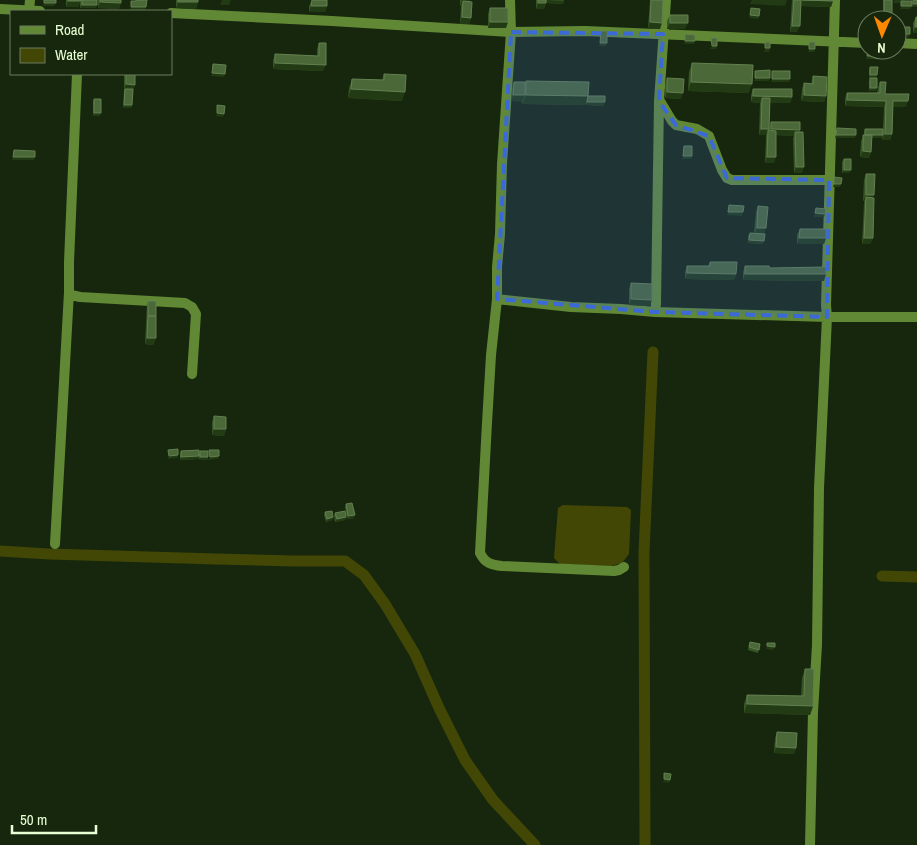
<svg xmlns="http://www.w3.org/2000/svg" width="917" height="845" font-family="'Archivo Narrow',sans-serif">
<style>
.water{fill:#424706}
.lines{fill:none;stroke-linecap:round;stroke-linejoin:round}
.canal{stroke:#424706;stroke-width:11}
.street{stroke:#618935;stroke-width:10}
.wall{fill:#375625}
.shaded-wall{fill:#223b14}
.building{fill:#4a6838;stroke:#638050}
.marked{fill:#3b69d7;fill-opacity:0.2;stroke:#3b69d7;stroke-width:4;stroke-dasharray:10 6;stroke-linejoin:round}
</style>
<rect width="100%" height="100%" fill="#17270d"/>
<path class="water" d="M563,505L627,507L631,510L629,554L622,563L611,566L560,564L554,558L558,508Z"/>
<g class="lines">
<path class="canal" d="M0,551L49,554L216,559L294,561H345L364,575L385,604L415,654L439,708L465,760L493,800L535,845
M882,576L917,577
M645,845L644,552L653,352"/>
<path class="street" d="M510,0L511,32L502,164L500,234L497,267V299L491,355L487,423L480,553C485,563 491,565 502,566L614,571L619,570L624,567
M835,0L828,238L826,305L827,317H917
M0,9L40,11
M29,11L30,0
M171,13L332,21L511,32L585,31L867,43
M897,43L917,44
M77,74L69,262V292L71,295L80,297L185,303L192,307L196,314L192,374
M660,101L672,121L676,125L697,129L709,136L722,170L727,178L732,180H829
M497,299L571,307L621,309L655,312L827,317L819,488L817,645L813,712L810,845
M655,312L656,304L659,101L666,0
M55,544L69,292"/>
</g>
<path class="wall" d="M66,0H81V1V0H97L96,8H80V2L78,7H66Z
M98,0H121L119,9L98,8Z
M176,0H198V2L196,9L176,8Z
M312,0H327V6L325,12H309V6Z
M460,0H470V2L471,18L469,24H460L461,6H460Z
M536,0H564L563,4L546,3L544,9H536Z
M650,0H663L660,29L648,28Z
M792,0H833L831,7L801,6L797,32H790Z
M883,0H892V14L891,17L883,18Z
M490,8L506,28H488V14Z
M670,15L685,29H667V21Z
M916,17H917V33H913V23Z
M319,43L323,71L273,69V60L275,54L317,56V49Z
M692,63L749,93L688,91L689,72Z
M870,67L876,78V91H869V81L870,78H869V70Z
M124,74H135L133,91L132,105L131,108H123L124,90Z
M384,74L402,101L348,98L349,88L352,79L382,80Z
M813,76L826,96L824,102L801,101L802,89L804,83L811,84Z
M667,78L681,99L665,98V84Z
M526,81L588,96L604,106L586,105V103L585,105L522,104V101H511L512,88L514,82L525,84Z
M880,82L885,94L906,107H893L892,134L890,140H882L883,137L882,138H872L871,152L869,158L860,157L861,141L864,135L865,129H883L884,107L845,106V99L847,93H877L878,88Z
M753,89L792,97L790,103H770L769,128L771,122L800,130V132L802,173H794L793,138L794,136L776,135L774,163H765L766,135H759L760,103L751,102V95Z
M94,99L100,116H93V102Z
M844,159L849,173H842V162Z
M866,174L873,198V238L870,244H862L864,203V201H863L864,180Z
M758,206L764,234L763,244L748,243V236L750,233H754L756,212Z
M800,229L826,238L824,244H797V235Z
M710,262L736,274L734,280L685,279V272L687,266H708Z
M745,266L770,268L824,281L743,280V272Z
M631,283L652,300L649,306L629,305V289Z
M148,301L156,338L153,345L145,344L147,304Z
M214,416L226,429L224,436L212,435V422Z
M181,451L199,454L200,451L208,457L207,460H199V457L198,459L180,460V454Z
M346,504L354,518L347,519L345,507Z
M325,512L333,517L332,520L326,522L324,515Z
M335,513L346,517L345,520L335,522L334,516Z
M750,642L760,644L758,653L748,650Z
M805,669L813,706L810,715L744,713V704L747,695L801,696L802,678Z
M777,732L796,748L794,754L774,753L775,738Z"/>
<path class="shaded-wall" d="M222,0H231L229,5H220Z
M462,0H470L468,6L463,1L461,6H460Z
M547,0L564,1L563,4L546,3L544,9H536L538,3H546Z
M752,0H787L785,6L750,4Z
M801,0L833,1L831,7L799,6Z
M894,0H905L904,3L901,1L900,3H893Z
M68,1H81L78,7H66Z
M100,2L121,3L119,9L98,8Z
M178,2H198L196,9L176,8Z
M44,3H56L54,6H43Z
M913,4H917V7H912Z
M82,5H97L96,8H80Z
M311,6H327L325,12H309Z
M901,6H912L910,9H900Z
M131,7H146L145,11L130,10Z
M892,14L891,17L883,18L884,15Z
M750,15L759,16L758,19L749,18Z
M462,17L471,18L469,24H460Z
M490,22H508L506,28H488Z
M650,22L662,23L660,29L648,28Z
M670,23H688L685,29H667Z
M792,26H800L797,32H790Z
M915,27H917V33H913Z
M901,34H910L909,37H900Z
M685,41H695L694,44H684Z
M600,43H607L606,46H599Z
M712,46H717L716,49H710Z
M765,48H770L769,52H764Z
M809,49H815L814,52H808Z
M867,56H878L877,59H866Z
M275,63L326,65L323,71L273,69Z
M212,73L225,74L224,77L211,76Z
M870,75H877L876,78H869Z
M755,78H770L769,81H754Z
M772,79H790L789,82H771Z
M691,82L752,84L749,93L688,91Z
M126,84L135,85L133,91L125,89L124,90Z
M870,88H877L876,91H869Z
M351,89L405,92L402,101L348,98Z
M667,92L683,93L681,99L665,98Z
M513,95H525L522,102L511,101Z
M526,95L588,96L585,105L522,104Z
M804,95L826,96L824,102L801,101Z
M753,96L792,97L790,103H761L762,98L760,103L751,102Z
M847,100L886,101L884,107L845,106Z
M893,101H908L906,107H891Z
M587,102H605L604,106L586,105Z
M124,105H132L131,108H123Z
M94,113H101L100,116H93Z
M217,113L224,114L223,117L216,116Z
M761,129H769L766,135H759Z
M771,129L800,130L798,136L795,132L794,136L769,135Z
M885,134H892L890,140H882Z
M836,135H856L855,138H835Z
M865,135H883L882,138H864Z
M863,151L871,152L869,158L860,157Z
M683,156H692L691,159H682Z
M13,157H35L34,160H12Z
M767,157H776L774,163H765Z
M796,167H804L802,173H794Z
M844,170H851L849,173H842Z
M834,184H841L840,187H833Z
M866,195H874L872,201L866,197L864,201H863Z
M728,212H743L742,216L727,215Z
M815,213L825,214L824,217H814Z
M757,228H766L764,234H754Z
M799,238H826L824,244H797Z
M864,238H873L870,244H862Z
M749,240L764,241L763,244L748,243Z
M687,273L736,274L734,280L685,279Z
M745,274H826L824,281L743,280Z
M631,299L652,300L649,306L629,305Z
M147,338H156L153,345L145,344Z
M214,429H226L224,436L212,435Z
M178,455L177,458L167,459L169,456Z
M199,456L198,459L180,460L181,457Z
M219,456L218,459L208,460L210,457Z
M200,457H208L207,460H199Z
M355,515L354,518L347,519L348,516Z
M333,517L332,520L326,522L327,519Z
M346,517L345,520L335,522L337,519Z
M767,646L775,647L773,650L766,649Z
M747,704L813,706L810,715L744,713Z
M776,747L796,748L794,754L774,753Z
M664,779L670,780L669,783L663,782Z"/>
<path class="building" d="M44,0H56V3H44Z
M68,0H81V1H68Z
M82,0H97V5H82Z
M100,0H121V3L100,2Z
M136,0H147L146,7H131V1H136Z
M178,0H198V2H178Z
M312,0H327V6H311Z
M538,0H546V3H538Z
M651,0H663L662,23L650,22Z
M794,0H801L800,26H792Z
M802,0H833V1Z
M884,0H892V14L884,15Z
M913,0H917V4H913Z
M463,1L472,2L471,18L462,17Z
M901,1H912V6H901Z
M490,8H508V22H490Z
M751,8L760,9L759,16L750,15Z
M670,15H688V23H670Z
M916,17H917V27H915Z
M902,27H910V34H901Z
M601,31H607V43H600Z
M685,34L695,35V41H685Z
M711,38H717V46H712Z
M765,42H770V48H765Z
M809,42H815V49H809Z
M319,43H326V65L275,63V54L319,56Z
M868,50H878V56H867Z
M692,63L753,65L752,84L691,82Z
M213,64L226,65L225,74L212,73Z
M870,67H878L877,75H870Z
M770,70V78H755V71Z
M772,71H790V79H772Z
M126,74H135V85L126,84Z
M384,74L406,75L405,92L351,89L352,79L384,80Z
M813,76L827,77L826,96L804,95V83L813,84Z
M667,78L684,79L683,93L667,92Z
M870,78H877V88H870Z
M526,81L589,82L588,96L526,95Z
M514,82H525V95H513Z
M880,82H886L885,94H909L908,101H893L892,134H885L886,101L847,100V93H880Z
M125,89H133L132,105H124Z
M753,89H792V97L753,96Z
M588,96H605V102H587Z
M762,98H770L769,129H761Z
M94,99H101V113H94Z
M217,105L225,106L224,114L217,113Z
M771,122H800V130L771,129Z
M837,128L856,129V135H836Z
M865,129H883V135H865Z
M768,130L776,131V157H767Z
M795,132H803L804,167H796Z
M863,135H872L871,152L863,151Z
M684,146H692V156H683Z
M14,150L35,151V157H13Z
M844,159H851V170H844Z
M866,174H875L874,195H866Z
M834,177L842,178L841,184H834Z
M866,197L874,198L873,238H864Z
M729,205L744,206L743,212H728Z
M758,206L768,207L766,228H757Z
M816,208L826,209L825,214L815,213Z
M800,229H826V238H799Z
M750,233L765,234L764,241L749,240Z
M710,262H737L736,274L687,273V266H710Z
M745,266H769L770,268L826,267V274H745Z
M631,283L652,284V300L631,299Z
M148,301H156V316H148Z
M148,316H156V338H147Z
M214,416L226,417V429H214Z
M178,449V455L169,456L168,450Z
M199,450V456L181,457V451Z
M209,450H219V456L210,457Z
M200,451H208V457H200Z
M352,503L355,515L348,516L346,504Z
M332,511L333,517L327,519L325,512Z
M345,511L346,517L337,519L335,513Z
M750,642L760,644L759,650L749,647Z
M767,643H775V647L767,646Z
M805,669H814L813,706L747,704V695L804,696Z
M777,732L797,733L796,748L776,747Z
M664,773L671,774L670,780L664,779Z"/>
<path class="marked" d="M511,32L663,34L659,101L676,125L709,136L727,178L829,180L827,317L655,312L497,299Z"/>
<rect x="10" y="10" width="162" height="65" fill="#17270d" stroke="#6a7d5c"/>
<rect x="20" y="26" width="25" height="8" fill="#618935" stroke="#6a7d5c"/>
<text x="55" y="35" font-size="15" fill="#e7ffd3">Road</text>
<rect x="20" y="48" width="25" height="15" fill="#424706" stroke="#6a7d5c"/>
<text x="55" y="60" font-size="15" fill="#e7ffd3">Water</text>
<g transform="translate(882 35) rotate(182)"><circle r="24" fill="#17270d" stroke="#6a7d5c"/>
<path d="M0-4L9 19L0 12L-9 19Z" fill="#fe8800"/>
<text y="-8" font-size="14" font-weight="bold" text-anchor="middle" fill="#e7ffd3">N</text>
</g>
<path d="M12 825v8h84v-8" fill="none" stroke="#e7ffd3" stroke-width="2.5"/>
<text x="20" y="825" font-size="15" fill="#e7ffd3" stroke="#17270d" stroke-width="4" paint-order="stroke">50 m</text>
</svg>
